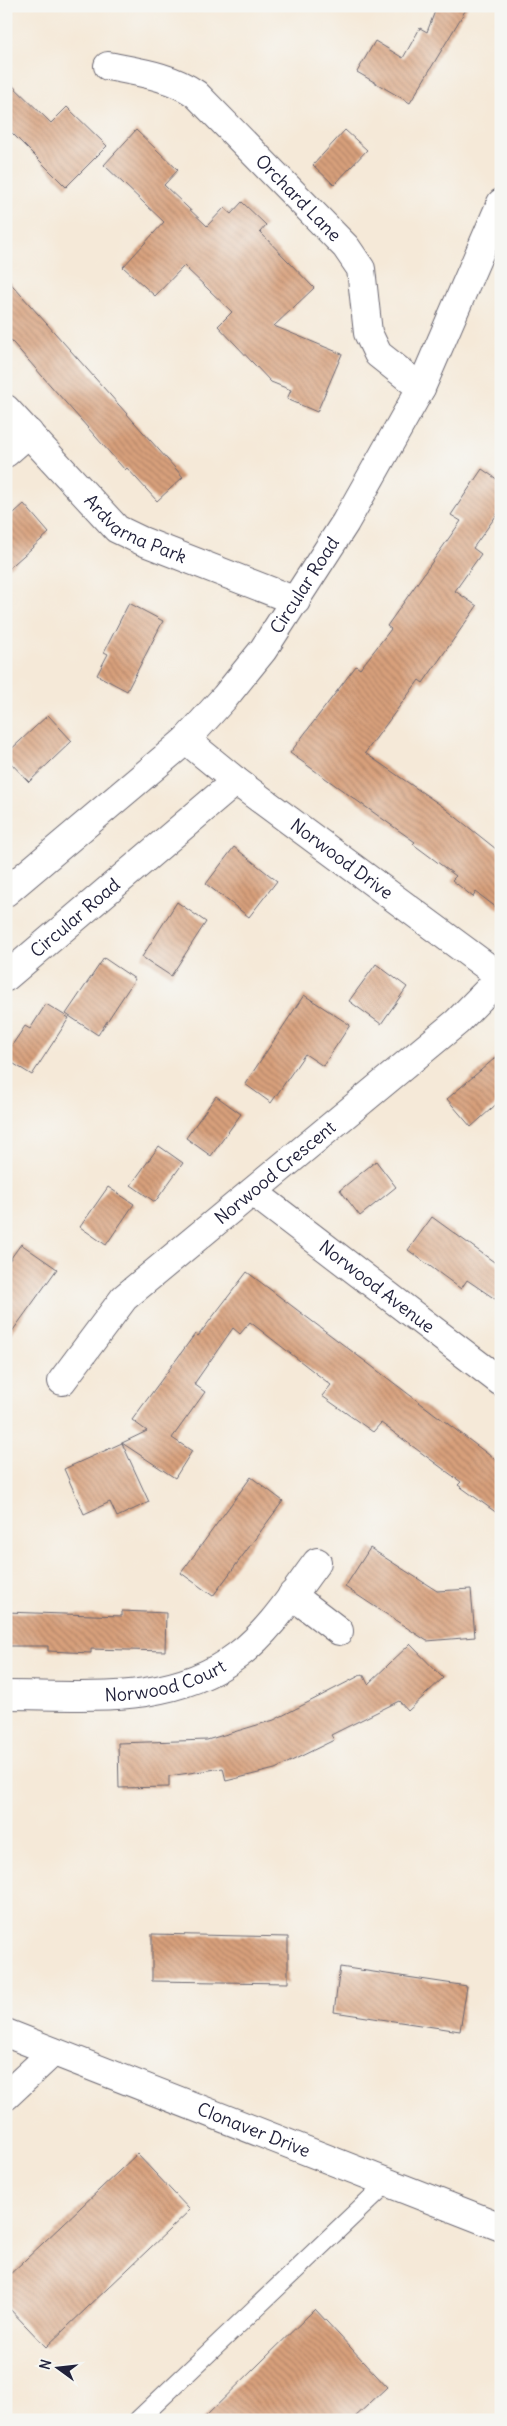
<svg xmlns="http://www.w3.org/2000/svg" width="507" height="2426" font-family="Delius,sans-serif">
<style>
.building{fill:url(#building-back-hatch)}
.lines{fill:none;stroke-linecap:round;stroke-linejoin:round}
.service-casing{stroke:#6c6872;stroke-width:20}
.minor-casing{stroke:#6c6872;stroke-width:30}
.service{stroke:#fff;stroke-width:18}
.minor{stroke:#fff;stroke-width:28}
.labels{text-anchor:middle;stroke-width:4;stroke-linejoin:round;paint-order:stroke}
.street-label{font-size:18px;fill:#22223b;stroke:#f6f6f2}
</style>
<defs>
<pattern id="building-back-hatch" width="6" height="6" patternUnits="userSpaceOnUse" patternTransform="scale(1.25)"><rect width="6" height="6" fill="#d8a07b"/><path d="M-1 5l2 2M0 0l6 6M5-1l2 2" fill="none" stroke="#af8266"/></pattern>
</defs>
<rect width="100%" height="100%" fill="#f6f6f2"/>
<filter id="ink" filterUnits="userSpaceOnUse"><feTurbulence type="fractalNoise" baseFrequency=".02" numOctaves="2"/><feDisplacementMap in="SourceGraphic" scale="10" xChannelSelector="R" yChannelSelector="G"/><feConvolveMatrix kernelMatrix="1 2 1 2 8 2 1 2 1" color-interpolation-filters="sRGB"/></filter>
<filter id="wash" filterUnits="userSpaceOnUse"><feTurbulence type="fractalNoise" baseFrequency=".0096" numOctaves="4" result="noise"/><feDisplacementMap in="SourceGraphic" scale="20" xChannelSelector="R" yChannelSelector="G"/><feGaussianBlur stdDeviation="1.12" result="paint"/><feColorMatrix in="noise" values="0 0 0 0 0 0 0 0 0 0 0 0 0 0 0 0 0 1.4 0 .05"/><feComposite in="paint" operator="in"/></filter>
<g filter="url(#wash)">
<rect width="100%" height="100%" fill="#f5e9d8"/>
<g id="blocks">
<path class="building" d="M437,6H468L410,103L357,72L375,41L403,58L420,28L427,32Z
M6,79L51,123L67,107L107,146L66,187L6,127Z
M136,130L178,170L164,185L207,226L224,208L231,214L242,202L266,225L260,232L314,288L274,326L342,354L317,412L287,399L291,390L271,382L218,326L232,312L184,266L155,296L123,267L164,222L104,165Z
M345,130L367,150L334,185L313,165Z
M6,278L183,477L157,501L127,468L125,470L6,335Z
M482,469L501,482V509L473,548L481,554L455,591L477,606L423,683L419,680L365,753L442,806L501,853V911L476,892L473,897L452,880L456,876L413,844L415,842L290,753L356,666L360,669L391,629L387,626L461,521L451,515Z
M24,504L49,533L6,571V520Z
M129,603L163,621L127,691L97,675L108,654L104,652Z
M48,715L72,741L29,782L6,758V754Z
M234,847L277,881L249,917L206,884Z
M177,902L206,922L171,976L142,957Z
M104,958L135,979L98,1035L66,1014Z
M376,964L407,987L381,1024L349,1001Z
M304,995L350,1025L323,1066L305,1054L271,1103L245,1084Z
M46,1004L69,1018L32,1075L6,1059V1054L25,1026L30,1029Z
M501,1053V1100L471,1127L447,1099Z
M216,1096L241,1114L211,1156L186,1138Z
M159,1146L183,1163L155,1202L131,1185Z
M376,1161L396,1187L360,1216L340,1190Z
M108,1187L134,1204L106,1245L80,1227Z
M432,1217L501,1267V1303L467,1280L461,1289L408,1250Z
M21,1244L57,1269L6,1340V1265Z
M247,1272L501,1464V1516L458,1485L461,1482L381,1423L373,1432L322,1396L331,1385L250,1322L240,1334L233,1328L194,1384L205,1392L172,1438L192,1451L175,1478L122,1443L147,1431L132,1420L195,1334L198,1336Z
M122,1443L149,1502L117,1517L110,1502L84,1514L64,1469Z
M251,1477L283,1501L213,1596L181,1573Z
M370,1548L437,1591L471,1589L475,1637L427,1641L345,1587Z
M122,1611L166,1613L165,1651L91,1649V1653L48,1651V1646H6V1612L122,1616Z
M410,1644L443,1678L408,1711L399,1701L331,1735L334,1740L275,1769L226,1781L223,1768L169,1776V1787L119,1788L118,1743L207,1740L274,1720L363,1674L368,1684Z
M152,1934L288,1937V1983L152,1981Z
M340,1967L467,1986L460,2031L334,2012Z
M137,2154L190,2210L46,2347L6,2305V2278Z
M315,2309L387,2387L352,2420H202Z"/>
</g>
</g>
<g filter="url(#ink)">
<use href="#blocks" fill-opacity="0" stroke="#6c6872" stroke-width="1"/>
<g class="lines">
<g class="service-casing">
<path id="service" d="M138,2420L387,2183"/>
</g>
<g class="minor-casing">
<g id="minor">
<path id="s1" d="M108,66C138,72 171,76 196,94L346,247L361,269L368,333L378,354L421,388"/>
<path id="s2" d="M6,409L117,529L142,541L296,601"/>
<path d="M6,453L29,433"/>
<path id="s3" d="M186,740L236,781L501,977"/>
<path id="s4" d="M6,892L186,740L225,697L263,650L345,523L421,388L501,203"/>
<path id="s5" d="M6,977L236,781"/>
<path id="s6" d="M253,1192L501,1382"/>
<path id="s7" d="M62,1381L124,1298L457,1022L501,977"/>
<path d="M292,1595L339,1631"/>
<path id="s8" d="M6,1695C85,1695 172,1706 238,1655C270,1631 293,1594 317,1562"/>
<path id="s9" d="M6,2033L501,2227"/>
<path d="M6,2096L53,2052"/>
</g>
</g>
<use href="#service" class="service"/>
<use href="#minor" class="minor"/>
</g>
</g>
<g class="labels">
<g class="street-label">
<text dy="6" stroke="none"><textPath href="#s1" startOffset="239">Orchard Lane</textPath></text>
<text dy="6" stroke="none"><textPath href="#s2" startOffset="179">Ardvarna Park</textPath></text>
<text dy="6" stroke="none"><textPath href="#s4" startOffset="431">Circular Road</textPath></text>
<text dy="6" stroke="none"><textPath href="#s3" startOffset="196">Norwood Drive</textPath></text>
<text dy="6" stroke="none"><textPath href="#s5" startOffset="91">Circular Road</textPath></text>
<text dy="6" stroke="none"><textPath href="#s7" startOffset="300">Norwood Crescent</textPath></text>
<text dy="6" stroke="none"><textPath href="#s6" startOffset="156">Norwood Avenue</textPath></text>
<text dy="6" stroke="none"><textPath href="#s8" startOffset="161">Norwood Court</textPath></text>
<text dy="6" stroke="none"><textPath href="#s9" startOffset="266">Clonaver Drive</textPath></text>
</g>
</g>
<rect width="507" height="2426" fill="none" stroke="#f6f6f2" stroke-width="25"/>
<g transform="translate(58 2368) rotate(285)" stroke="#f6f6f2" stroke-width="4" paint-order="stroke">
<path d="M0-4L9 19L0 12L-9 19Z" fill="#22223b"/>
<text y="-8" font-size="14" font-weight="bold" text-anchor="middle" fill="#22223b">N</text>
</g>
</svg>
